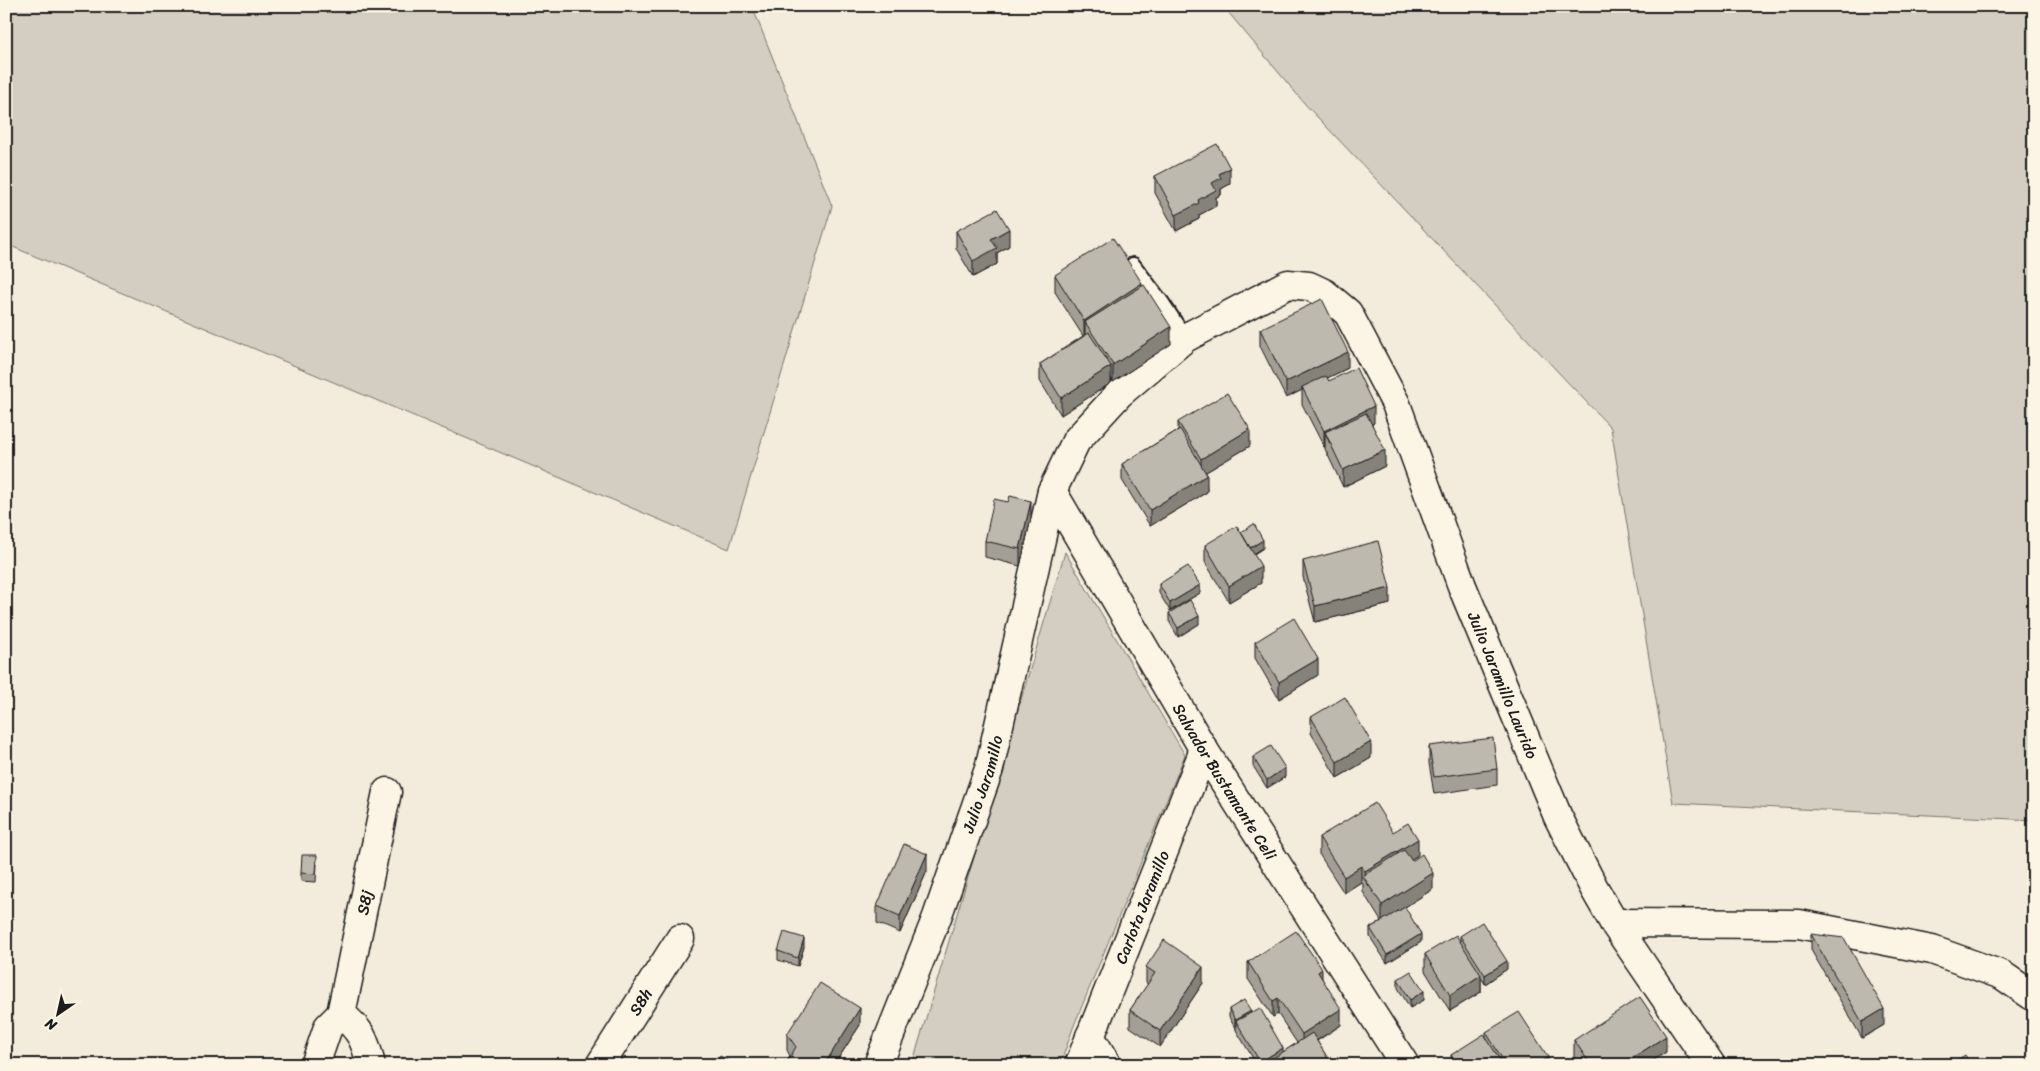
<svg xmlns="http://www.w3.org/2000/svg" width="2040" height="1071" font-family="Sriracha,sans-serif">
<style>
.green{fill:#d3cec1;stroke:#78756e}
.lines{fill:none;stroke-linecap:round;stroke-linejoin:round}
.service-casing{stroke:#1c1c1c;stroke-width:18}
.minor-casing{stroke:#1c1c1c;stroke-width:31}
.service{stroke:#fcf5e5;stroke-width:14}
.minor{stroke:#fcf5e5;stroke-width:28}
.wall{fill:#a39f96;stroke:#1c1c1c}
.shaded-wall{fill:#85827a;stroke:#1c1c1c}
.building{fill:#beb9ae;stroke:#1c1c1c}
.labels{text-anchor:middle;stroke-width:5;stroke-linejoin:round;paint-order:stroke}
.street-label{font-size:16px;fill:#1c1c1c;stroke:#fcf5e5}
</style>
<rect width="100%" height="100%" fill="#f3ecdd"/>
<filter id="ink" filterUnits="userSpaceOnUse"><feTurbulence type="fractalNoise" baseFrequency=".02" numOctaves="2"/><feDisplacementMap in="SourceGraphic" scale="10" xChannelSelector="R" yChannelSelector="G"/><feConvolveMatrix kernelMatrix="1 2 1 2 8 2 1 2 1" color-interpolation-filters="sRGB"/></filter>
<g filter="url(#ink)">
<path class="green" d="M6,6H752L832,206L729,549L6,244Z
M1223,6H2034V820L1673,803L1611,428L1305,104Z
M1065,552L1185,755L1073,1028L1060,1065H912Z"/>
<g class="lines">
<g class="service-casing">
<path id="service" d="M1133,265L1162,303L1185,338"/>
</g>
<g class="minor-casing">
<g id="minor">
<path id="s1" d="M1052,491L1204,750L1405,1065"/>
<path d="M1614,923L1799,924L1932,950L2002,975L2034,997"/>
<path id="s2" d="M341,1014L387,792"/>
<path d="M1090,1036L1107,1065"/>
<path d="M315,1065L328,1027L341,1014C361,1030 365,1040 371,1065"/>
<path id="s3" d="M600,1065L680,939"/>
<path id="s4" d="M878,1065L937,917L989,769L1052,491L1076,441L1119,394L1185,338L1288,284L1309,286L1324,293L1348,313L1396,404L1462,586L1558,817L1594,888L1614,923L1711,1065"/>
<path id="s5" d="M1079,1065L1204,750"/>
</g>
</g>
<use href="#service" class="service"/>
<use href="#minor" class="minor"/>
</g>
<path class="wall" d="M1155,176L1230,184L1221,189V195L1216,197V206L1199,215V219L1176,231L1155,193Z
M956,231L1009,246L997,253V264L973,277L956,248Z
M1055,275L1142,286L1171,344L1113,382L1111,378V383L1061,415L1040,381V364L1083,336L1055,292Z
M1260,329L1348,368L1327,378L1329,381L1374,423L1372,424L1385,466L1343,487L1325,449V447H1324L1302,404V390L1286,398L1260,346Z
M1178,422L1250,446L1206,472L1207,492L1150,526L1122,480V464L1178,430Z
M1008,502L1031,518L1020,566L985,557V541Z
M1241,532L1263,548L1254,554L1261,583L1229,602L1205,562V545Z
M1303,561L1390,604L1315,622L1303,577Z
M1159,584L1200,593L1170,611L1159,593Z
M1169,613L1199,624L1178,637L1169,621Z
M1255,642L1318,675L1279,699L1255,658Z
M1311,717L1371,758L1337,778L1311,733Z
M1429,746L1497,769V785L1434,794L1429,763Z
M1253,757L1285,777L1267,788L1253,766Z
M1393,832L1418,855L1411,860L1433,889L1405,907L1421,942L1387,963L1370,937V928L1381,921L1363,892V884L1361,882L1344,893L1319,854V837Z
M317,864L316,882L301,881V873Z
M927,871L900,933L877,923V906Z
M1811,934L1884,1025L1862,1038L1811,950Z
M1460,936L1507,969L1485,984L1481,977V992L1450,1011L1425,971V954L1460,942Z
M804,947L798,966L778,960V951Z
M1248,962L1322,978L1341,1025L1317,1041L1332,1065H1257L1236,1030V1028H1235L1229,1017V1009L1251,1013L1283,1052L1297,1043L1278,1014L1273,1017L1248,979Z
M1146,967L1203,983L1160,1047L1130,1027V1010L1148,984L1146,983Z
M1398,979L1424,1000L1410,1008L1398,988Z
M860,1025L834,1065H785L790,1056L787,1050V1034Z
M1486,1032L1548,1065H1451V1055L1486,1037Z
M1574,1040L1666,1052L1647,1065H1580L1574,1057Z"/>
<path class="shaded-wall" d="M1230,168V184L1221,189V195L1216,197V206L1199,215V219L1176,231V215L1198,200L1219,174Z
M1009,229V246L997,253V264L973,277V261L991,239Z
M1142,283V300L1085,322V336L1084,337V321Z
M1171,327V344L1113,382V365Z
M1348,352V368L1303,390L1302,387V390L1286,398V382Z
M1111,366V383L1061,415V398Z
M1374,406V423L1330,444L1325,432V447H1324V431Z
M1250,429V446L1201,475V459Z
M1385,450V466L1343,487V470Z
M1207,475V492L1150,526V510Z
M1031,501V518L1020,566V549Z
M1263,540V548L1247,558V550Z
M1261,566V583L1229,602V586Z
M1200,585V593L1170,611V603Z
M1390,588V604L1315,622V606Z
M1199,616V624L1178,637V628Z
M1318,659V675L1279,699V682Z
M1371,742V758L1337,778V762Z
M1285,768V777L1267,788V780Z
M1418,839V855L1369,886L1365,880V871Z
M927,854V871L900,933V916Z
M1361,866V882L1344,893V877Z
M1433,873V889L1382,922V905Z
M1421,934V942L1387,963V955Z
M804,938V947L798,966V958Z
M1507,961V969L1485,984V975Z
M1203,967V983L1160,1047V1031Z
M1322,969V986L1318,972Z
M1481,975V992L1450,1011V995Z
M1424,991V1000L1410,1008V1000Z
M1278,998V1014L1273,1017V1001Z
M860,1008V1025L834,1065H824Z
M1341,1009V1025L1302,1050V1034Z
M1884,1009V1025L1862,1038V1022Z
M1251,1011V1020L1236,1021V1028H1235V1020Z
M1666,1036V1052L1647,1065H1622Z
M1283,1048V1057L1269,1065H1260V1062Z
M1548,1057V1065H1536Z"/>
<path class="building" d="M1217,144L1230,168L1219,174L1221,178L1212,183L1216,190L1198,200L1199,203L1176,215L1155,176Z
M997,209L1009,229L991,239L997,248L973,261L956,231Z
M1113,238L1142,283L1084,321L1055,275Z
M1144,285L1171,327L1113,365L1085,322Z
M1322,299L1348,352L1286,382L1260,329Z
M1089,333L1111,366L1061,398L1040,364Z
M1356,368L1374,406L1324,431L1302,387L1326,376L1329,381Z
M1227,393L1250,429L1201,459L1178,422Z
M1366,413L1385,450L1343,470L1325,432Z
M1180,429L1207,475L1150,510L1122,464Z
M1010,496L1031,501L1020,549L985,541L994,499L1008,502Z
M1254,524L1263,540L1250,548L1241,532Z
M1237,526L1261,566L1229,586L1205,545Z
M1378,541L1390,588L1315,606L1303,561Z
M1188,566L1200,585L1170,603L1159,584Z
M1190,600L1199,616L1178,628L1169,613Z
M1294,618L1318,659L1279,682L1255,642Z
M1345,697L1371,742L1337,762L1311,717Z
M1493,738L1497,769L1434,777L1429,746Z
M1271,746L1285,768L1267,780L1253,757Z
M1375,803L1393,832L1408,823L1418,839L1365,871L1361,866L1344,877L1319,837Z
M904,844L927,854L900,916L877,906Z
M1404,850L1412,861L1422,854L1433,873L1382,905L1363,876Z
M302,855H317L316,874L301,873Z
M1405,907L1421,934L1387,955L1370,928Z
M1482,922L1507,961L1485,975L1460,936Z
M1296,931L1322,969L1318,972L1341,1009L1302,1034L1278,998L1273,1001L1248,962Z
M784,932L804,938L798,958L778,951Z
M1811,934L1844,938L1884,1009L1862,1022Z
M1456,935L1481,975L1450,995L1425,954Z
M1164,940L1203,967L1160,1031L1130,1010L1155,973L1146,967Z
M1411,971L1424,991L1410,1000L1398,979Z
M820,983L860,1008L824,1065H785L796,1047L787,1034Z
M1640,997L1666,1036L1622,1065H1591L1574,1040Z
M1244,1000L1251,1011L1235,1020L1229,1009Z
M1260,1008L1283,1048L1260,1062L1236,1021Z
M1519,1012L1548,1057L1536,1065H1506L1486,1032Z
M1312,1033L1332,1065H1263Z
M1484,1034L1503,1065H1458L1451,1055Z
M1965,1055L1971,1065H1949Z
M720,1056L736,1065H715Z"/>
</g>
<g class="labels">
<g class="street-label">
<text dy="6" stroke="none"><textPath href="#s4" startOffset="1396">Julio Jaramillo Laurido</textPath></text>
<text dy="6" stroke="none"><textPath href="#s1" startOffset="338">Salvador Bustamante Celi</textPath></text>
<text dy="6" stroke="none"><textPath href="#s4" startOffset="300">Julio Jaramillo</textPath></text>
<text dy="6" stroke="none"><textPath href="#s2" startOffset="114">S8j</textPath></text>
<text dy="6" stroke="none"><textPath href="#s5" startOffset="170">Carlota Jaramillo</textPath></text>
<text dy="6" stroke="none"><textPath href="#s3" startOffset="75">S8h</textPath></text>
</g>
</g>
<rect width="2040" height="1071" fill="none" stroke="#fcf5e5" stroke-width="25"/>
<rect x="12" y="12" width="2015" height="1046" fill="none" stroke="#1c1c1c" stroke-width="2" filter="url(#ink)"/>
<g transform="translate(58 1014) rotate(214)" stroke="#fcf5e5" stroke-width="4" paint-order="stroke">
<path d="M0-4L9 19L0 12L-9 19Z" fill="#1c1c1c"/>
<text y="-8" font-size="14" font-weight="bold" text-anchor="middle" fill="#1c1c1c">N</text>
</g>
</svg>
